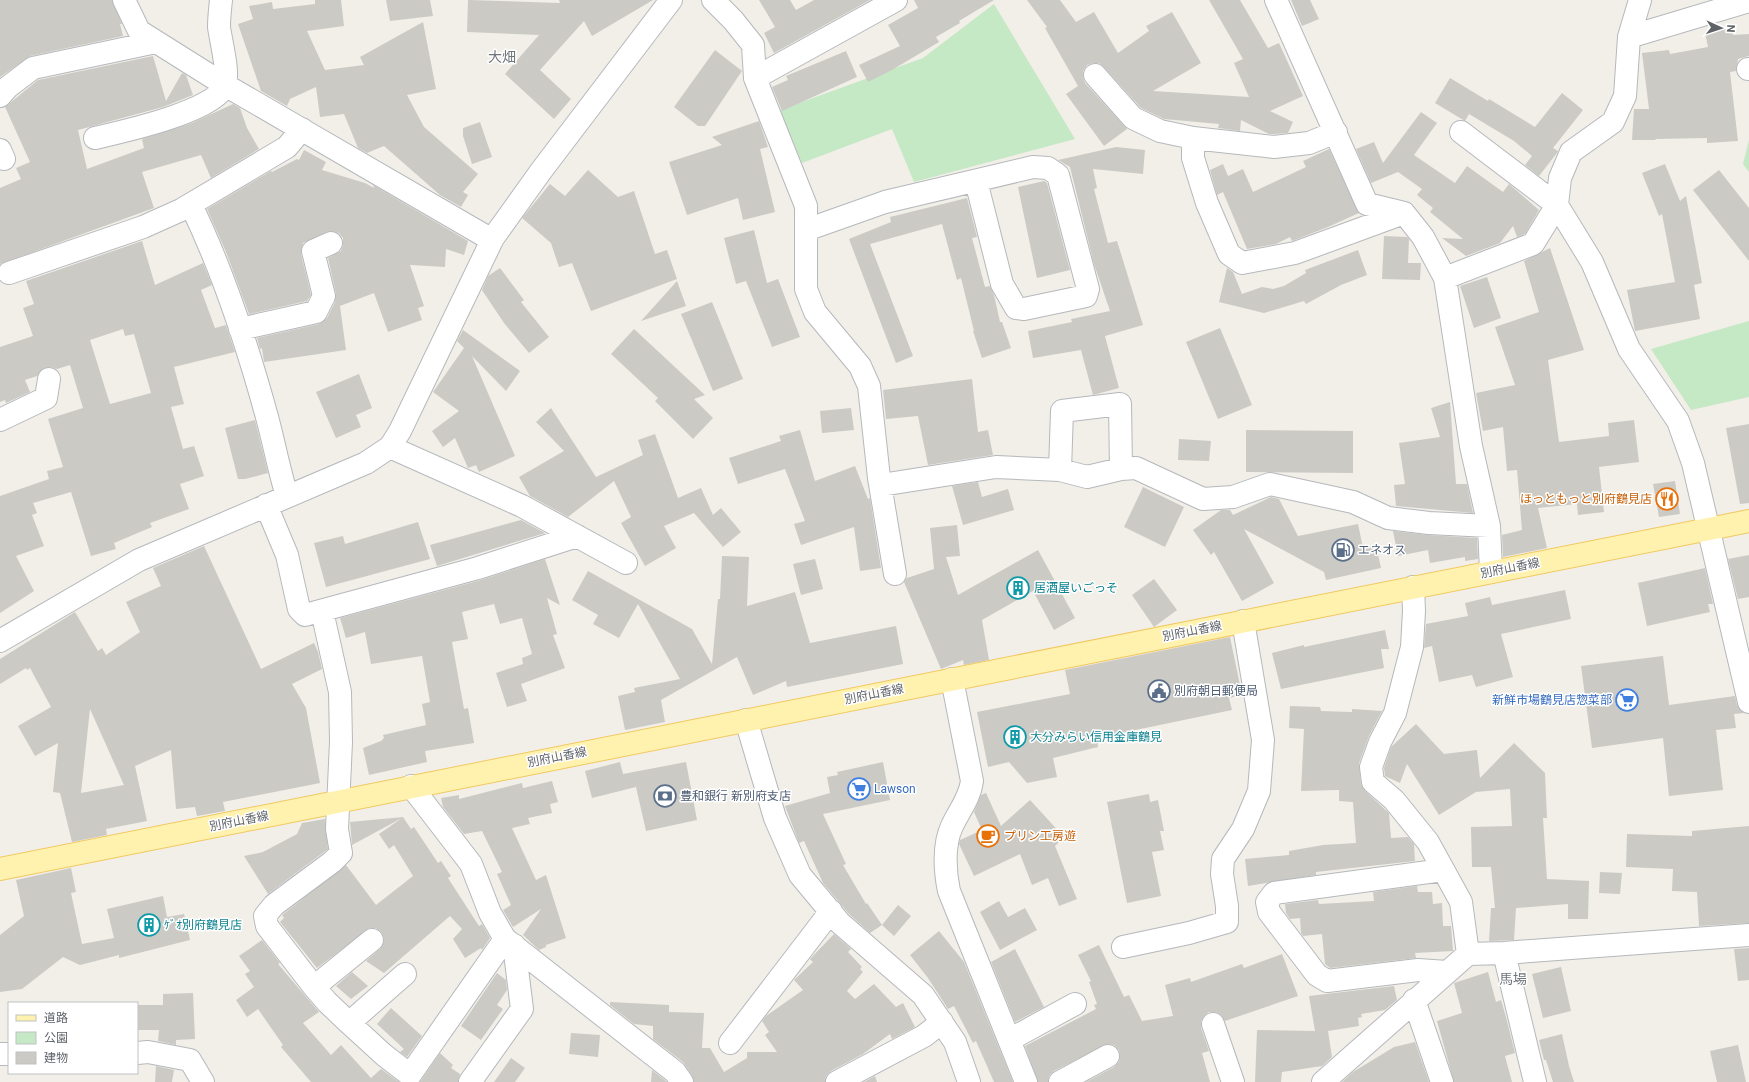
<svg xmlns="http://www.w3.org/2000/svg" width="1749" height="1082" font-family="Roboto,'Noto Sans JP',sans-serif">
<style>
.green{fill:#c5e8c5}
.building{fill:#cccac5;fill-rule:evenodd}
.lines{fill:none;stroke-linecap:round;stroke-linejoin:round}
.minor-casing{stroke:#b5b8bc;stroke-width:24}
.major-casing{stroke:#f2c960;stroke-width:24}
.minor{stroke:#fff;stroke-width:22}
.major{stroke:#fff2af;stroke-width:22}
.labels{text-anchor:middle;stroke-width:3;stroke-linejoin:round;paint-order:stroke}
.food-label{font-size:12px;fill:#c56008;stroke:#fff;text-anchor:end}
.service-label{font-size:12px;fill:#4e5e75;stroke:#fff;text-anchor:start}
.street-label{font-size:12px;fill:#5f6368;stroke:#fff}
.culture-label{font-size:12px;fill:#0d838f;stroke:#fff;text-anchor:start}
.shop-label{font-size:12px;fill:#366cbe;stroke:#fff;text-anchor:end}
.quarter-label{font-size:14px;fill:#70757a;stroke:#fff}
</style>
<rect width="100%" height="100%" fill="#f1efe8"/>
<path class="green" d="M994,4L1075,139L914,182L892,129L802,163L780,110L923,58Z
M1749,140V172L1743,164Z
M1749,321V397L1691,410L1651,349Z"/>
<path class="building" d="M0,0H112L122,24H120L123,36L30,56L0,77Z
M315,0H341L344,26L307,31L325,70L364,65L360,57L423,22L436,89L407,95L424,127L478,174L463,192L468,195L461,207L440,195L384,146L367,153L358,148L344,114L320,117L316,87L290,99L287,106L261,91L238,24L253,19L249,6L272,2L273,9L315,4Z
M386,0H430L433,16L390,21Z
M468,0L560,3L559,0H653L592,36L584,21L540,70L571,99L554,119L505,74L539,35L467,32Z
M759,0H790L796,10L814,0H870L774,53L764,33L775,27Z
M914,0H994L959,21L960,23L936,37L939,42L892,70L868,82L859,65L900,46L888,25L918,8Z
M1027,0H1060L1076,22L1094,12L1118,53L1149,31L1146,26L1172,12L1201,63L1153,91L1249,97L1234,63L1243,59L1209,0H1240L1268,48L1279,43L1303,96L1270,111L1293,122L1288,133L1274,134H1269L1241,120L1240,131L1218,128L1219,124L1164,119L1141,108L1104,67L1099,63H1093L1087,65L1083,71V77L1085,83L1127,129L1104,146L1066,94L1078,86L1045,28L1047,27Z
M1291,0H1310L1319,19L1302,26Z
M1732,28L1733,35L1749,34V56L1738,59L1736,71L1730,72L1738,141L1707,143V138L1655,139L1656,140H1632L1634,109H1649L1642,53L1669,50L1670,54L1708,47L1705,33Z
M715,50L742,71L705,126H698L674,107Z
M846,51L857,77L782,111L772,87L788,80L786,76Z
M153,56L166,101L182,73L186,75L193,95L163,107L78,130L87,169L144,148L142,139L192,123L233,104L240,108L247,128L259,149L211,178L201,155L142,172L154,208L0,264V188L21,179L16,168L30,162L5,107L38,80Z
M1450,78L1488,101L1489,99L1535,127L1562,93L1583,110L1553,148L1558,151L1557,153L1539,176L1525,165L1532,156L1514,141L1469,114L1465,121L1435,103Z
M1421,112L1437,123L1414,155L1455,183L1467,166L1503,192L1509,184L1539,210L1525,234L1517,237L1513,226L1500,243L1466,256L1442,238L1463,239L1430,212L1433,208L1417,195L1422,189L1398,172L1371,183L1356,149L1374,142L1383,163Z
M759,121L768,147L760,149L775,212L743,220L738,198L687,215L669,162L722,145L712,137Z
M480,122L492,157L472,164L463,136V128Z
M1116,147L1145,150L1143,174L1093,169L1097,188L1094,189L1108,243L1117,241L1143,325L1105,336L1119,388L1093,395L1081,350L1033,358L1028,331L1072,322L1071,319L1110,311L1094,264L1070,167L1058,160Z
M1329,149L1359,213L1328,227L1292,241L1290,237L1276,244L1247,249L1223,192L1217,195L1210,170L1223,164L1228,176L1243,169L1253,192L1306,167L1303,161Z
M304,150L326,162L322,170L365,183L374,188L373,185L468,241L464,255L446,249L445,267L410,265L424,306L418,308L422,320L388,332L374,293L340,306L346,350L264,362L262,348L260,349L257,338L319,324L327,318L335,302L336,294L328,258L341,251L343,245V238L339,233L332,231L326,232L303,243L301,254L311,295L307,301L249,314L226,252L207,209L271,171L272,172L297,159L299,160Z
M1665,164L1680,201L1686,196L1702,283L1694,285L1700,319L1635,331L1627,290L1675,282L1662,214L1659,216L1642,173Z
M588,170L618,197L634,191L655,254L667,250L677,279L591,311L572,263L559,267L551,243L522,218L550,184L565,196Z
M1719,170L1749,208V261L1693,190Z
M1044,181L1047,183L1070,270L1037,278L1018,187Z
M967,198L977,237L972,238L985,287L990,286L994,295L1000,322H1002L1011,348L982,358L973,331H974L961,278L957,280L942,224L870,244L913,356L896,363L849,239L891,222L890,217Z
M754,230L767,283L778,279L800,337L772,347L746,281L736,284L724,238Z
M1384,236L1407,237L1409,239L1408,263H1421L1420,280L1382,279Z
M142,241L155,285L203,263L212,285L201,290L215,328L226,325L235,352L174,367L184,404L171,407L183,449L194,446L204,476L180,484L189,509L150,523L152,527L114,543L116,549L91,556L71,492L33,503L37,513L32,515L44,546L16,556L34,591L0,613V496L49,479L47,471L63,467L48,419L83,408L70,365L57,369L51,367L44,368L37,376L25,380L30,392L6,403L5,400L0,402V347L33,336L23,308L34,304L26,281ZM123,329L125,336L134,334L151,393L110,404L90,340Z
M1550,248L1584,350L1548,360L1559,442L1609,436L1608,423L1634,420L1639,462L1599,467L1604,512L1578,515L1577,504L1538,508L1547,548L1503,557L1502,535L1522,530L1517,470L1507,471L1503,427L1483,431L1476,393L1515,385L1495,327L1539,312L1524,261Z
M1358,250L1367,275L1341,285L1306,304L1304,301L1264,313L1219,302L1227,268L1233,272L1242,294L1262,287L1273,289L1284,286L1306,273L1305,270Z
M500,268L524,300L521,302L549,337L529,353L504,323L482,290L488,276Z
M1487,277L1501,318L1474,328L1460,286Z
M677,281L686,306L641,321Z
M712,302L743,379L713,391L681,314Z
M1220,328L1252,405L1218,419L1186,342Z
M634,329L705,395L694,399L713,418L693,439L655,401L658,398L611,354Z
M463,330L520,371L506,391L472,356L515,456L479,472L476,465L468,468L455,438L443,447L432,431L459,411L433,392L464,348L457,341Z
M359,374L372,408L356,415L361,427L336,438L316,392Z
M972,379L978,432L988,430L993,455L928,465L918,416L886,419L883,390Z
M1450,402L1456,484H1467L1473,513L1396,506L1394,485L1405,484L1399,443L1440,437L1431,408Z
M551,408L596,477L643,455L638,440L655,434L678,498L701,488L713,515L721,508L741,532L723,547L694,513L664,526L676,548L645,566L621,523L631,517L614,481L568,517L530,496L519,477L564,451L536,422Z
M851,408L854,430L822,433L820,411Z
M255,420L268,473L245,479H238L225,428Z
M1749,424V503L1740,504L1726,428Z
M800,430L815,481L855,466L868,499L870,498L881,568L860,571L854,527L801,545L794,524L805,521L785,469L738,484L729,458L781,441L779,436Z
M1246,430L1353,431V473L1246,472Z
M1179,439L1211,441L1209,461L1178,460Z
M1675,481L1680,514L1659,517L1653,484Z
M978,482L982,497L1008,489L1014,510L963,525L952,486Z
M1143,487L1184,507L1165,547L1124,527Z
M1271,497L1279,499L1298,536L1358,524L1363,548L1376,545L1381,568L1326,580L1324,572L1244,529L1274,583L1242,601L1214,552L1211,555L1193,530L1221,510H1230L1233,515Z
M521,520L545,533L437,566L430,545Z
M418,522L430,559L326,587L314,543L343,536L345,544Z
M957,525L960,556L946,557L958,595L1038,550L1075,618L1054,630L1033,591L982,620L989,660L964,665L963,660L941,669L904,582L907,578L934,569L930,528Z
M1393,531L1428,535L1477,538L1478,559L1465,561V557L1430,563L1428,550L1398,556Z
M204,546L261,669L314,643L318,652L322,669L292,684L306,708L320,783L223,802L225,811L197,816L195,807L176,809L171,750L135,766L147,821L106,829L107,835L72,842L60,793L53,792L58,743L35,756L18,726L51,707L30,668L27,670L26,668L0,684V659L75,612L98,651L102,648L106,655L140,632L126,602L161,586L153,568ZM90,709L124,785L81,793Z
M1749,555V597L1738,599L1728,559Z
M722,556L749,557L747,606L795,592L810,643L896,626L903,664L787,687L786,681L753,695L737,657L661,700L665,722L625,730L618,696L635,692L634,688L680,679L638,604L619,638L593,624L598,615L572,600L588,571L692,629L712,664L718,599H720Z
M545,559L560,605L547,598L557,634L553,635L565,668L521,684L527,701L507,707L496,673L523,664L522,658L532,654L522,618L500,624L494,604L462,612L468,639L452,642L464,709L468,708L474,743L425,751L427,762L369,775L363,748L381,741L384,738L383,735L426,725L422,704L430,702L422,656L371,664L365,632L346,638L340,618L481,580Z
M815,559L823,589L801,595L793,564Z
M1705,568L1713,604H1708L1710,612L1647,626L1638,583Z
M1154,579L1177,610L1154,627L1132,595Z
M1565,590L1571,619L1501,634L1513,677L1476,687L1472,675L1439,682L1432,646L1424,648L1426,624L1468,616L1465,603L1490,597L1492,605Z
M1385,630L1389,649H1381L1384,668L1281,689L1272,653L1304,645V647Z
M1230,637L1242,695L1229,698L1232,710L1097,738L1098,747L1053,758L1057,777L1027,783L1009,762L988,767L977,712L1070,694L1065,670Z
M1663,656L1669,705L1735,696L1737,705L1744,713L1734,714L1736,728L1716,730L1723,790L1669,796L1663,738L1592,748L1581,666Z
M1290,706L1320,707L1321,711L1352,712V709L1382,711L1369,736L1359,763L1361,784L1365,791L1389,813L1391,838L1408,837L1414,844L1415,861L1316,872V875L1248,886L1245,859L1289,855V851L1323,845L1356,843L1353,802L1339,801V790L1301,791L1304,729L1289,728Z
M1416,724L1444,754L1477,750L1480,778L1514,743L1545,773L1547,818H1543L1547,879L1589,881L1588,919H1568V904L1516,908L1514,940L1489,941L1491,908H1495L1491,867H1472L1471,827L1512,826L1510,789L1476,792L1439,815L1407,764L1400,783L1385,776L1384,768L1391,747Z
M620,762L623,774L686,762L697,820L646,831L636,787L592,798L585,771Z
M883,762L890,800L823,814L846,864L843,865L866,904L867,903L882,925L870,933L849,914L823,883L804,841L799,843L785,806L830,793L827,777L838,775L837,772Z
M552,781L558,802L550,804L552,813L528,818L530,824L512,828L536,880L546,875L566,938L546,945V947L539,950L523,935L541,909L513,927L503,910L511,905L497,874L502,872L482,831L464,834L443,807L441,798L459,795V799L522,783L523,788Z
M986,793L1001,826L1030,800L1064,837L1055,846L1077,899L1059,906L1048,878L1032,885L1020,854L974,876L959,844L960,840L982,830L974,812L981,795Z
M1149,794L1150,802L1158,800L1164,831H1160L1164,850L1152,852L1161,896L1127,903L1107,802Z
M403,817L411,829L414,827L438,863L441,861L451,876L448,878L479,926L482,924L490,938L482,950L481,948L465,958L453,939L462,929L450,916L384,973L366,961L380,949L383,945L384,938L381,932L376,928H370L317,968L280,922L284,918L282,915L346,865L376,905L413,876L394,845L389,849L379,834L402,818L352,845L350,822Z
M325,819L328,849L268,894L244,856L263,852L297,834L302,823Z
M1749,826V923L1699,926L1697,892L1672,891L1673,869L1626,867L1627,834L1692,836V831Z
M71,868L76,892L71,893L82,944L114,938L107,909L163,896L167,917L184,914L190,940L119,958V955L80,965L63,957L22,989L0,992V935L24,916L16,880Z
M1600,872L1622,873L1620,894L1599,893Z
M1417,886L1418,892H1432L1433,904L1442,903L1443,926H1451L1453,951L1415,953L1416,958L1330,968L1325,964L1322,934L1303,936L1301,933L1300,918L1290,919L1286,913L1285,904L1318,900L1319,904L1374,901L1373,892Z
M999,901L1008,917L1025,908L1037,930L1000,950L980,912Z
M898,905L911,916L894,936L882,925Z
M939,931L964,962L1013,1082H994L976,1041L973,1043L954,1006L948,1009L928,978L910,955Z
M834,934L851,949L848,952L862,967L860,969L863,972L847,991L855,999L874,984L896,1007L903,1003L915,1027L892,1039L890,1034L863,1054L831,1071L826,1076L825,1082H694L692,1075L683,1062L653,1039V1026L634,1024L610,1005V1002L669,1005V1012L704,1013L702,1048H710L724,1072L747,1058V1052H777L765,1035L769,1032L762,1021L766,1016L803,990L794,980L813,962L810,959Z
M262,940L280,963L278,964L319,1012L303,1023L331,1055L341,1045L371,1078L381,1069L399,1082H311L281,1047L283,1045L258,1009L247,1017L236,1000L254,987L245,974L250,971L239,956Z
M1099,945L1124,997L1129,995L1142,1021L1173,1016L1165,985L1190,978L1191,982L1242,964L1244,968L1282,954L1298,996L1225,1021L1221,1015L1216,1012H1209L1204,1016L1201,1021V1028L1209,1051L1202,1053L1210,1082H1086L1114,1067L1119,1062L1120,1056L1119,1050L1114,1045L1108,1044L1054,1071L1049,1076L1048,1082H1038L1025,1046L1096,1009L1094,1005L1097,1004L1089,982L1091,981L1078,955Z
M1749,948V980L1738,981L1734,949Z
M1015,949L1044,1007L1015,1022L991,962Z
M1561,967L1571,1011L1543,1018L1532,974Z
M352,972L368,986L351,999L336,986Z
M1488,972L1496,1002L1501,1000L1506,1017L1515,1053L1505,1056L1512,1082H1454L1437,1021L1462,1013L1454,983Z
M497,973L506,980L507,990L497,1005L503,1009L481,1040L461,1026Z
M1394,986L1397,1000L1385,1010L1361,1014L1362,1017L1358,1018L1359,1026L1328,1031L1332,1057L1322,1066L1282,1072L1281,1082H1255L1257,1030L1315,1031L1309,996Z
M193,993L195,1039L176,1040V1045L158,1041L159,1030H137V1005H163V994Z
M391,1008L422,1036L407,1057L400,1052L404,1049L377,1024Z
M571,1033L600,1035L598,1057L569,1054Z
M1562,1034L1569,1066L1574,1082H1553L1546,1060H1544L1539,1040Z
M1415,1042L1429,1082H1342L1353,1072L1394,1047Z
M1738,1045L1746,1082H1717L1710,1051Z
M440,1053L453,1065L451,1068L460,1074L458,1082H420Z
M511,1058L525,1068L515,1082H494Z
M156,1066L174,1070L172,1082H155Z
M652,1070L666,1081L667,1082H651Z
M875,1076L877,1082H864Z"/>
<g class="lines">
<g class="minor-casing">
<path id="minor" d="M124,0L139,31L225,85L492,240
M713,0L733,20L753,45L755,78L806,206V289L815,312L860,366L869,386L879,478L895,574
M1276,0L1367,204L1404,213L1423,237L1445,278L1471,446L1489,526L1491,572
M1629,37L1749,1
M1748,69H1749
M1095,75L1133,118L1160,131L1193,138L1274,147L1309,143L1336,132
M755,78L896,0
M0,96L8,87L33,68L156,42
M1461,132L1557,205L1592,262L1629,349L1678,421L1693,463L1749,702
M95,138C121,132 217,111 225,85C229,71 221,42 219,27C219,19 220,9 221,0
M1193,138V158L1207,203L1229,254L1242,263L1295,253L1404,213
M0,150L4,159
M191,205C224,273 247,344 267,417C274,443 279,470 287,496
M806,230L885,202L1033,167L1048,168L1058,175L1088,289L1086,296L1024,309L1016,308L1002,284L976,181
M9,273L143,227L181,210L287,147L302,129
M1445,278L1533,244L1557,205L1560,178L1571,152L1613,122L1625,96L1629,37L1640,0
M240,329L316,312L324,296L313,251L331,243
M0,420L46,398L49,379
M390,447L522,506L626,563
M1060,470L1062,411L1120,404L1121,469
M881,485L996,467L1060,470L1087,477L1121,469L1136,468L1203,499L1233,497L1270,484L1353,502L1388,518L1429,523L1489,526
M266,505L287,555L299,609L305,615L478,568L577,536
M1413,587L1414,611L1412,647L1395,713L1380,742L1371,767L1373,782L1394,800L1428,842L1461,902L1468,954
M0,641L139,560L366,463L390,447L400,431L493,238L541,171L671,0
M952,679L972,781C970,798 959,811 952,826C943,845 945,872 949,891L1026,1082
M746,720L775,818L800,875L840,923L923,995L955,1042L969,1082
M411,786L471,864L490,913L505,939L675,1072L682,1082
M1443,870L1274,893L1267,902L1269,912L1317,975L1327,981L1418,970L1447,972
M1123,947L1189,933L1227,922V906L1222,874L1223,859L1243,829L1259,791L1263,740L1243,621
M1504,953L1535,1082
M405,974L349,1023L384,1055L410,1075L505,939
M314,987L267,926L265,916L274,905L332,862L341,853L337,829L341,742L340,692L322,611
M1414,1000L1442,1082
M349,1023L327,1002L314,987L372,940
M1213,1024L1233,1082
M1009,1040L1075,1004
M730,1043L831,911
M137,1053L148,1052L190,1060L203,1082
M0,1054H9
M470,1082L522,1009L514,945
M837,1082L924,1036L942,1022
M1060,1082L1108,1056
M1323,1082L1468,954L1504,953L1749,935"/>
</g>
<g class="major-casing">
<path id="major" d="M0,869L1749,521"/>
</g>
<use href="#minor" class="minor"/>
<use href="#major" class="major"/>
</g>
<defs>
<g id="restaurant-ring" transform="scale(1.15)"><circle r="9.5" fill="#fff" stroke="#e8710a" stroke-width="1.5"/><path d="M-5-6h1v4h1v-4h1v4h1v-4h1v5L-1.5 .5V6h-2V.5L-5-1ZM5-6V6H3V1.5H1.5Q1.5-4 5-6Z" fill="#e8710a"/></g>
<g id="fuel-ring" transform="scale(1.15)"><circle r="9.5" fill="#fff" stroke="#5c6f8a" stroke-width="1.5"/><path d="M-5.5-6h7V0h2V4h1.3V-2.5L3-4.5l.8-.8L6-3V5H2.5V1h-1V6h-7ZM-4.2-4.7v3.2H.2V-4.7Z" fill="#5c6f8a"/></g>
<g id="building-ring" transform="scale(1.15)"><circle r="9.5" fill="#fff" stroke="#0f9aa8" stroke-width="1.5"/><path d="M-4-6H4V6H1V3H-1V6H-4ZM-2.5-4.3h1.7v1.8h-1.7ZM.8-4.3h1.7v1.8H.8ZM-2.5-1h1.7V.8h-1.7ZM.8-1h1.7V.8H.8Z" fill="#0f9aa8"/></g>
<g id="civic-ring" transform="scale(1.15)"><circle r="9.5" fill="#fff" stroke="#5c6f8a" stroke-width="1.5"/><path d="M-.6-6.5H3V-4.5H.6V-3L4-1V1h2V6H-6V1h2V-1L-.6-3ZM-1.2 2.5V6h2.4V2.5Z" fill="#5c6f8a"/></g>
<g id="supermarket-ring" transform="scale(1.15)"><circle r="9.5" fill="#fff" stroke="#3f7fe0" stroke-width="1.5"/><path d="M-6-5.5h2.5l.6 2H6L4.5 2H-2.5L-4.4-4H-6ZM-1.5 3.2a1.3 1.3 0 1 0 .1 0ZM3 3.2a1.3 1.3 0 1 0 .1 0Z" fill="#3f7fe0"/></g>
<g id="bank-ring" transform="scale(1.15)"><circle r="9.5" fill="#fff" stroke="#5c6f8a" stroke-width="1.5"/><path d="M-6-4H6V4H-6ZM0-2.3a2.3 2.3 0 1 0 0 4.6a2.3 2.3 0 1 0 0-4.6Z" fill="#5c6f8a"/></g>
<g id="cafe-ring" transform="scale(1.15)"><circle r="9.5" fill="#fff" stroke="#e8710a" stroke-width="1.5"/><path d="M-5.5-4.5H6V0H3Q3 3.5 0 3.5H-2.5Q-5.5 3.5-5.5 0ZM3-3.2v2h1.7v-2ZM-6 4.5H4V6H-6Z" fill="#e8710a"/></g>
</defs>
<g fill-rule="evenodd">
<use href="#restaurant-ring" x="1667" y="499"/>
<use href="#fuel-ring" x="1343" y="550"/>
<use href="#building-ring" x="1018" y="588"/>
<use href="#civic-ring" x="1159" y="691"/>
<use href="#supermarket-ring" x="1627" y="700"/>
<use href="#building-ring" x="1015" y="737"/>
<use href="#supermarket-ring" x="859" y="789"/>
<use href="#bank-ring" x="665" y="796"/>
<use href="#cafe-ring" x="988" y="836"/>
<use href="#building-ring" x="149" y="925"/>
</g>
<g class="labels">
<g class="food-label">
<text x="1652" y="503">ほっともっと別府鶴見店</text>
<text x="1004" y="840" text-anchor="start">プリン工房遊</text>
</g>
<g class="service-label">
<text x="1358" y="554">エネオス</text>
<text x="1174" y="695">別府朝日郵便局</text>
<text x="680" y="800">豊和銀行 新別府支店</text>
</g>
<g class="street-label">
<text transform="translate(1510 568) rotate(-11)" y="4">別府山香線</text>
<text transform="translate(1192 631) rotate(-11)" y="4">別府山香線</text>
<text transform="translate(874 694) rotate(-11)" y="4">別府山香線</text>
<text transform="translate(557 757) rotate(-11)" y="4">別府山香線</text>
<text transform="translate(239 821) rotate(-11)" y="4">別府山香線</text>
</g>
<g class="culture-label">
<text x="1034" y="592">居酒屋いごっそ</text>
<text x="1030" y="741">大分みらい信用金庫鶴見</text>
<text x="164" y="929">ｹﾞｵ別府鶴見店</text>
</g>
<g class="shop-label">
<text x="1612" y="704">新鮮市場鶴見店惣菜部</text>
<text x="874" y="793" text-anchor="start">Lawson</text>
</g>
<g class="quarter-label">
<text x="502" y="62">大畑</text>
<text x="1513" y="984">馬場</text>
</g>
</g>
<rect x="8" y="1002" width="130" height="72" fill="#ffffff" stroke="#bfc1c3"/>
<rect x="16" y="1015" width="20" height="6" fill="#fff2af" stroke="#bfc1c3"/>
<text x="44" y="1022" font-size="12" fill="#5f6368">道路</text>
<rect x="16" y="1032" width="20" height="12" fill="#c5e8c5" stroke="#bfc1c3"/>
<text x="44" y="1042" font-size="12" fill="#5f6368">公園</text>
<rect x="16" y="1052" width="20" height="12" fill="#cccac5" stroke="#bfc1c3"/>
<text x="44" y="1062" font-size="12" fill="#5f6368">建物</text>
<g transform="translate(1721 28) rotate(93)" stroke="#ffffff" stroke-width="3" paint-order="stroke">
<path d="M0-3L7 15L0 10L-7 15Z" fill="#5f6368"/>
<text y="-6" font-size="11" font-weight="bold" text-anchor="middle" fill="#5f6368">N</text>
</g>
</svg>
